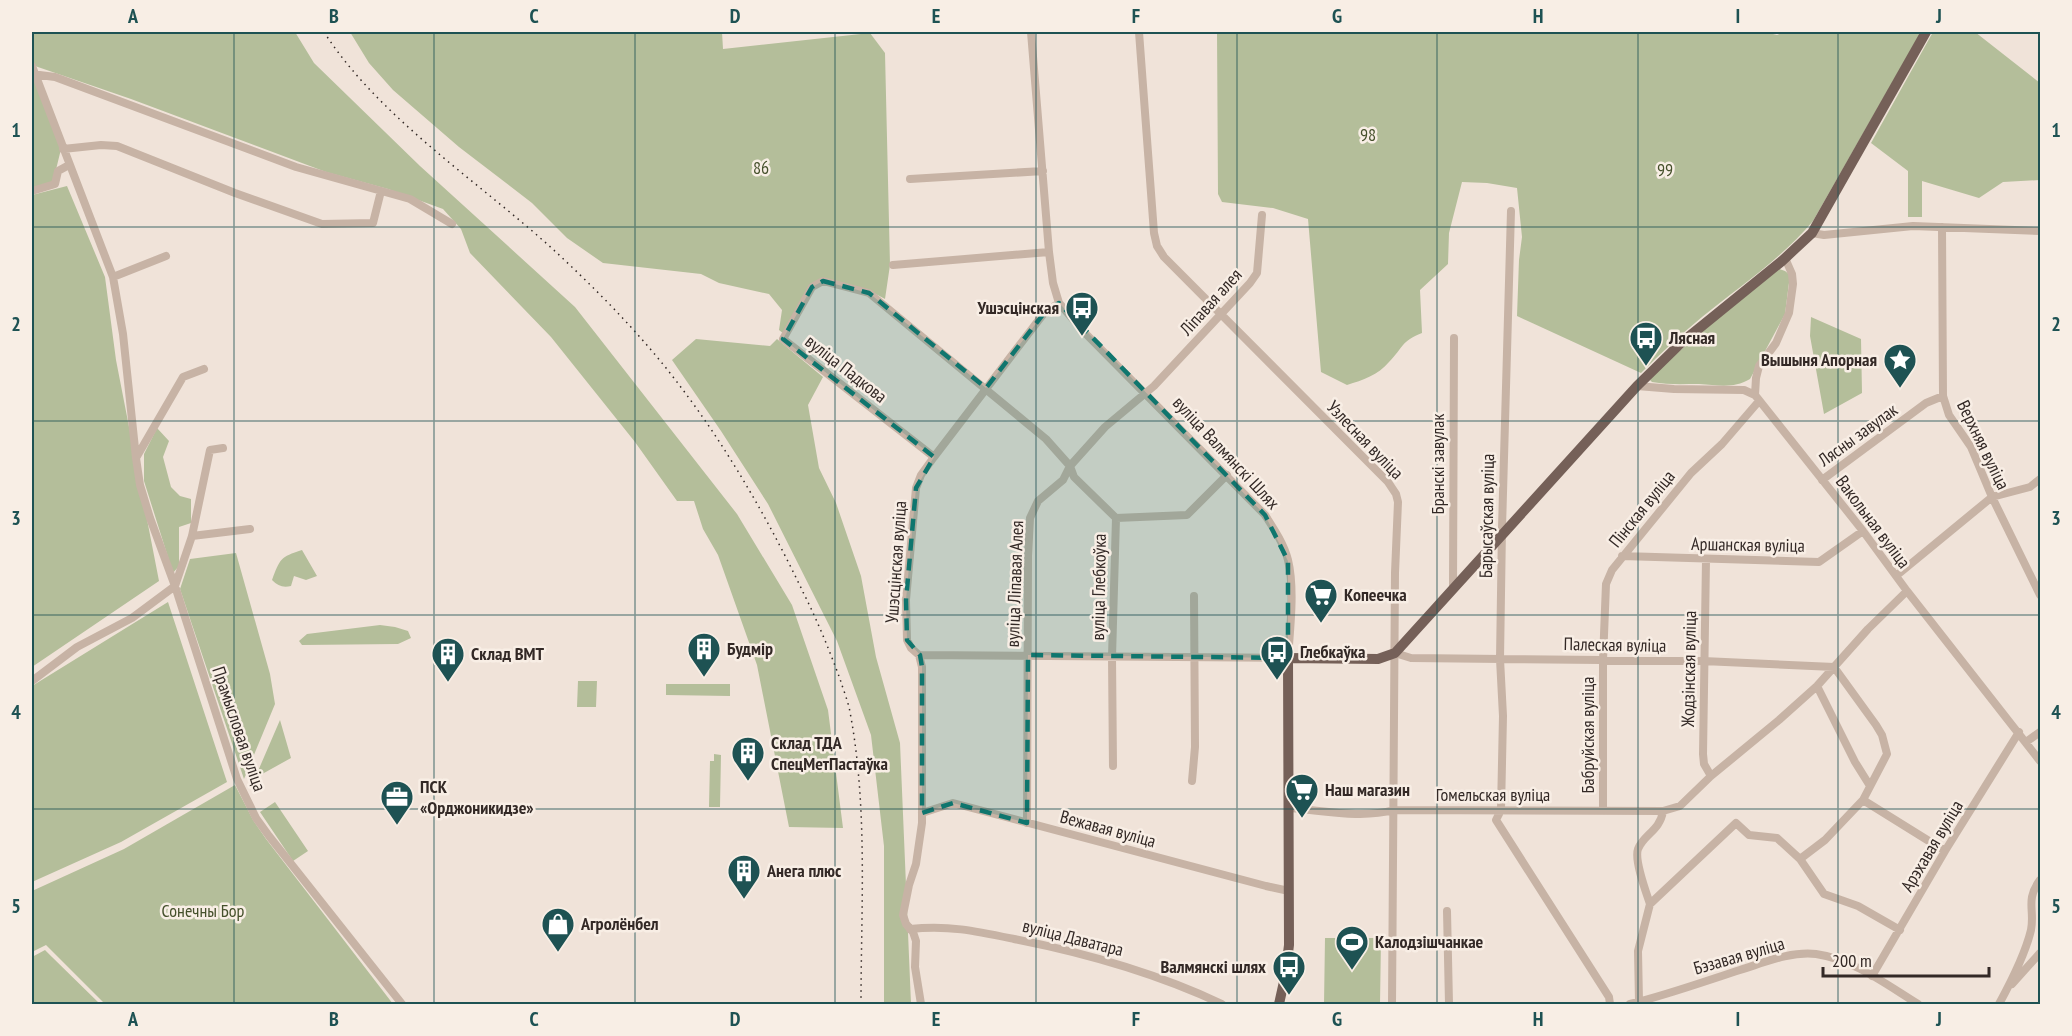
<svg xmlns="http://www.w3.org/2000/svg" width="2072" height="1036" font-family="'PT Sans Narrow',sans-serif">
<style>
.green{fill:#b4be9a}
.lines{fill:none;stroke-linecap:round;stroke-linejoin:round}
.minor{stroke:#c7b3a5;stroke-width:8}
.major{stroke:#756058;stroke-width:10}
.rail{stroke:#332926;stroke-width:1.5;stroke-dasharray:1.5 4.5;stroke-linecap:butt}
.marked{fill:#0f766e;fill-opacity:0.2;stroke:#0f766e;stroke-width:4.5;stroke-dasharray:12 8;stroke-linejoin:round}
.grid{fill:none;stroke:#1e5253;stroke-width:1.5;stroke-opacity:0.55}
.labels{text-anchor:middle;stroke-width:5;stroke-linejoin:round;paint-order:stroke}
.park-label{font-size:18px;fill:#45502b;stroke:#f8eee5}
.street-label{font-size:18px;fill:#332926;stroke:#f8eee5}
.poi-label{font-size:18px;font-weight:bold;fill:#332926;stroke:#f8eee5;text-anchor:start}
.neatline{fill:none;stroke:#1e5253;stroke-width:2}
.grid-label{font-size:20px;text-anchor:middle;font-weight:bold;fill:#1e5253}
</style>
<rect width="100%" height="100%" fill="#f0e3d9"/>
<path class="green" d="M32,32H295L314,63L420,166L575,307L737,514L792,605L828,710L843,828L789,827L757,665L718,555L703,529L694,501H677L635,442L551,337L470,253L461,229L443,209L388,189L326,172L131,99L35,66L32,57Z
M350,32H722L723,49L870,33L885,53L890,265L885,299L870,291L824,278L811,285L784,334L779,330L782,310L769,294L719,283L701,274L603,263L567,238L532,203L459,147L393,90L369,63Z
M1217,32H1765L1777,35L1784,32H1921L1813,221C1781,259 1740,286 1702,317C1680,335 1660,354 1641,373L1517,316L1519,260L1522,237L1517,188L1487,183L1462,182L1449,233L1448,264L1420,290L1422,333C1401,341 1403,348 1389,362C1378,375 1363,380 1347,385L1321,372L1308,219L1273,208L1222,202L1218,194Z
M1933,32H1975L2040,83V180L2003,182L1979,198L1922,181V217H1908V171L1871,143Z
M32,73L61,149L53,182L32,189Z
M67,186L105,277L116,360L159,581L32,667V195Z
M1777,268L1785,271L1790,275L1785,314L1750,379C1733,389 1718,385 1699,384C1683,384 1668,385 1652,382L1650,380L1656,371Z
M1811,317L1861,339L1862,393L1824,414L1810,336Z
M696,339L770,346L777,339L823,377L808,405L819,468L836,503L861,576L876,657L900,743L911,1004H884V846L871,735L837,641L768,504L721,431L672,360Z
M157,428L169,441L163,457L171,487L180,496L191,499V523L179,527V566L173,573L144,481V454Z
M302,550L317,576L306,580L294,576L291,586C283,588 278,586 272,580C280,559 280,557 302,550Z
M236,553L270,674L275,704L244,779L180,589L190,559Z
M168,602L227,782L121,842L32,882V686Z
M380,625L395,627L408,631L411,638L398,644L302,645L299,641L307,634Z
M578,681H597L596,707H577Z
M666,684H730V696L666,695Z
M280,720L291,758L255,778Z
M714,754L721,755L720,807H709L710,761H714Z
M235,785L253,820L266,839L393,1004H105L46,945L32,952V891L124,849Z
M275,802L308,851L293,861L260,812Z
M1325,938H1381L1380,1004H1324Z
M45,950L52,957L100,1004H32V957Z"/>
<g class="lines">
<path class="minor" d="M1139,32L1154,233L1157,246L1164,257L1388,482L1396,494L1398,502L1395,573L1392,1004
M32,66L113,277L123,334L136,458L140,485L150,518L175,586L237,779L256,818L269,836L402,1004
M32,74L55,77L296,167L410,199L452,224
M63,149L101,145L117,146L235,193L322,224L373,223L381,191
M910,179L1043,171
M32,191L55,184L58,171L69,165
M1511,211L1502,528L1500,659L1503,716L1501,810L1496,820L1609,997L1610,1004
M1942,227L1943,396L1949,415L1971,447L1992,497L2040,595
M1812,233L1824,235L1913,226L2040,231
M893,265L1049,252
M113,277L166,256
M1637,386L1674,389L1744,390L1755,395L1863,531L1907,591L2040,761
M1755,395L1756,378L1759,366L1776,343L1789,313L1793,284L1792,274L1785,258
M934,457L783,339L812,287L823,281L869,293L1046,439L1070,466L1074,477L1116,518L1187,515L1227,475
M136,458L183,377L204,369
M1822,480L1926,403L1943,396
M192,536L250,529
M1622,556L1819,562L1863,531
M1706,560L1703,754L1704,764L1711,776
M1896,576L1992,497L2030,487L2040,479
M1453,589L1454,338
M1395,653L1411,658L1703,661L1834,667L1876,725L1882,735L1887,754L1863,800L1825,840L1800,859
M919,655L1288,658C1290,629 1295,589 1288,560C1284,544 1274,529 1265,515L1086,334L1059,303L1053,283L1049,252L1031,32
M32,681L77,647L132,618L175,586L192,536L210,450L223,448
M1817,686L1855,762L1870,786
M2026,742L2040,732
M1113,766L1112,657L1116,518
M1192,781L1195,747L1194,596
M1863,800L1945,851
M1288,808C1322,810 1360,819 1394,810L1663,811L1680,806L1711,776L1779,720L1817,686L1868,629L1907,591
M1603,810V660L1606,584L1612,570L1691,473L1722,444L1759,401
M922,813L953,803L1266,886L1289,891
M1027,823L1028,556L1030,518L1038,501L1063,480L1070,466L1105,427L1154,386L1250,283L1257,273L1262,215
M1650,904C1646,892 1634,860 1638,849C1644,834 1660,831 1663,811
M1447,911L1449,1004
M910,929C949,925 976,931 1014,939C1086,953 1156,973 1222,1004
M1872,976L1945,851L2019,732
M2012,984L2040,953
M1639,1002L1638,951L1650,904L1736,823L1749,835L1777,838L1800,859L1824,894L1858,906L1900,930
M921,1004L915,967L916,941L913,932L906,924L903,915L909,885L916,864L922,823V667L919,655L911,648L907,640L906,600L916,488L921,475L934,457L1038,321L1045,312L1059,303
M1630,1004C1667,995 1703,982 1740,970C1763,963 1790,951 1816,954C1853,959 1887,985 1918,1004
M1999,1004C2011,982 2025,955 2031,930C2035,910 2025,900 2040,880"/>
<path class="major" d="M1279,1004L1285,977L1289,945L1288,658L1378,659L1395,653L1637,386L1681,343L1782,261L1812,233L1926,32"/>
<path class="rail" d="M324,32C380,119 481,183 557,253C601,294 644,338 680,386C728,449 769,521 803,592C817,620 829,649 840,679C843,689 848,701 850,712C868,808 861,908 861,1004"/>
</g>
<path class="marked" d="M823,281L869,293L986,388L1045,312L1059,303L1265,515L1288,561V658L1028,655L1027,823L953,803L922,813V667L920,655L907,640L906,600L916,488L934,457L783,339L812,287Z"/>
<path class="grid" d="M234,32V1004M434,32V1004M635,32V1004M835,32V1004M1036,32V1004M1237,32V1004M1437,32V1004M1638,32V1004M1838,32V1004M32,227H2040M32,421H2040M32,615H2040M32,809H2040"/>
<defs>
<g id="bus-pin" transform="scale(1.725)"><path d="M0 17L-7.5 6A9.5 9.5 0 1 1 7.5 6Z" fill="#1e5253" stroke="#f8eee5"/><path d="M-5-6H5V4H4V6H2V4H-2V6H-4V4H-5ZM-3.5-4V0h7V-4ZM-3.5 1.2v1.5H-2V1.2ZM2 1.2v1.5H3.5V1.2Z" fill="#fff"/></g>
<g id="sight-pin" transform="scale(1.725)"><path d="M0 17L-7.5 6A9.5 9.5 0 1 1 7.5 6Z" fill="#1e5253" stroke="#f8eee5"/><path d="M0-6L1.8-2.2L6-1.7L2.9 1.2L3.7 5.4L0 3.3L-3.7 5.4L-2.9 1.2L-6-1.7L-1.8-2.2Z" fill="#fff"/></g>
<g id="supermarket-pin" transform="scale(1.725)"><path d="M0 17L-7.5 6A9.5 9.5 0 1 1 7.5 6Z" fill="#1e5253" stroke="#f8eee5"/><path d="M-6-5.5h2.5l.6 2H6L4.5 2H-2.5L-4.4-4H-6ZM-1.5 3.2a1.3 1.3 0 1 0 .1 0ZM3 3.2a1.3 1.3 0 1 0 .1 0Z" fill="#fff"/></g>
<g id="building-pin" transform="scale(1.725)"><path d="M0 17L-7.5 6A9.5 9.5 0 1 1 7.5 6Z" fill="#1e5253" stroke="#f8eee5"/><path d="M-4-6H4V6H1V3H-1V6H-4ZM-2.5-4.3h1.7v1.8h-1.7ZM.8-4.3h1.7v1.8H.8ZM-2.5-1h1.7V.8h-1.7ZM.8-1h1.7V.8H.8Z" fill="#fff"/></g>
<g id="office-pin" transform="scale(1.725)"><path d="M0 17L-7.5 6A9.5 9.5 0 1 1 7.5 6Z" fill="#1e5253" stroke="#f8eee5"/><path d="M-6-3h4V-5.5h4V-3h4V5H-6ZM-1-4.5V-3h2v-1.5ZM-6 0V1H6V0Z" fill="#fff"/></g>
<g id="shop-pin" transform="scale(1.725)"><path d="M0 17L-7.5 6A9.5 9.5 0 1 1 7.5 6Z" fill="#1e5253" stroke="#f8eee5"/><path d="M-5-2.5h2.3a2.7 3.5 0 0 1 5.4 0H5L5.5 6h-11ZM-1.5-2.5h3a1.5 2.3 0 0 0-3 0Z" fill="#fff"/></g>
<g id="stadium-pin" transform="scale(1.725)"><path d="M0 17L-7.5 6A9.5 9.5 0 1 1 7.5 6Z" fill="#1e5253" stroke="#f8eee5"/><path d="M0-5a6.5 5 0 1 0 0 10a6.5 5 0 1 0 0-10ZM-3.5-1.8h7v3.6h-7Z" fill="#fff"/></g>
</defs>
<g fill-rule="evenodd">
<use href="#bus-pin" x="1082" y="308"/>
<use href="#bus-pin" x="1646" y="338"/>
<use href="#sight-pin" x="1900" y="360"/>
<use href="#supermarket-pin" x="1321" y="595"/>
<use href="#building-pin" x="704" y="649"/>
<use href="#bus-pin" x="1277" y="652"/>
<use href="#building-pin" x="448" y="654"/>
<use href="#building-pin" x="748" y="753"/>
<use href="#supermarket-pin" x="1302" y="790"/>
<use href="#office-pin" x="397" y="797"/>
<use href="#building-pin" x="744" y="871"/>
<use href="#shop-pin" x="558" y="924"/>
<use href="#stadium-pin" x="1352" y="942"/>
<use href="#bus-pin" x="1289" y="967"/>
</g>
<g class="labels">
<g class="park-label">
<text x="1368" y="141">98</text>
<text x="761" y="174">86</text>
<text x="1665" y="176">99</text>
<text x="203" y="917">Сонечны Бор</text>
</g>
<g class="street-label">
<text transform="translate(1211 302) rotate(-48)" y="6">Ліпавая алея</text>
<text transform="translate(846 369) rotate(38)" y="6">вуліца Падкова</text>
<text transform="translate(1858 435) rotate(-36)" y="6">Лясны завулак</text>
<text transform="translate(1365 440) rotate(46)" y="6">Узлесная вуліца</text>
<text transform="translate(1983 445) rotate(64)" y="6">Верхняя вуліца</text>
<text transform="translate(1226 453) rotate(47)" y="6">вуліца Валмянскі Шлях</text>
<text transform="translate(1438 464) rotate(-90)" y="6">Бранскі завулак</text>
<text transform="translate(1642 509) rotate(-51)" y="6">Пінская вуліца</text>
<text transform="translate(1487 516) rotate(-89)" y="6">Барысаўская вуліца</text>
<text transform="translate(1873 522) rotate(53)" y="6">Вакольная вуліца</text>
<text transform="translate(1748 545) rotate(1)" y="6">Аршанская вуліца</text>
<text transform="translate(896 562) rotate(-86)" y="6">Ушэсцінская вуліца</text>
<text transform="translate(1015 584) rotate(-88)" y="6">вуліца Ліпавая Алея</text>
<text transform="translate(1099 587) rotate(-89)" y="6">вуліца Глебкоўка</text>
<text transform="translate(1615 645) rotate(1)" y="6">Палеская вуліца</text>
<text transform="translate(1689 669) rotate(-89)" y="6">Жодзінская вуліца</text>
<text transform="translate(239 729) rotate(71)" y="6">Прамысловая вуліца</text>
<text transform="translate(1588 735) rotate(-90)" y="6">Бабруйская вуліца</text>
<text x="1493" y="801">Гомельская вуліца</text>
<text transform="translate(1108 829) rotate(15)" y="6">Вежавая вуліца</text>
<text transform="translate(1932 846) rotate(-59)" y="6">Арэхавая вуліца</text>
<text transform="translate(1073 938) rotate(14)" y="6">вуліца Даватара</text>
<text transform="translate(1739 956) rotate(-16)" y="6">Бэзавая вуліца</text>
</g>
<g class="poi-label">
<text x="1059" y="314" text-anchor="end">Ушэсцінская</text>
<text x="1669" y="344">Лясная</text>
<text x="1877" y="366" text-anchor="end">Вышыня Апорная</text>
<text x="1344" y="601">Копеечка</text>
<text x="727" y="655">Будмір</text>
<text x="1300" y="658">Глебкаўка</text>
<text x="471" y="660">Склад BMT</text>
<text x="771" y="749">Склад ТДА<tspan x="771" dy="21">СпецМетПастаўка</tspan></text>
<text x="420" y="793">ПСК<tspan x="420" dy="21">«Орджоникидзе»</tspan></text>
<text x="1325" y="796">Наш магазин</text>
<text x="767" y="877">Анега плюс</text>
<text x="581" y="930">Агролёнбел</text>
<text x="1375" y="948">Калодзішчанкае</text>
<text x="1266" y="973" text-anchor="end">Валмянскі шлях</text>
</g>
</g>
<rect width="2072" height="1036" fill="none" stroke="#f8eee5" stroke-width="66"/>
<path d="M1823 967v9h166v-9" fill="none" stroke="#332926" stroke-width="3"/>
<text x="1832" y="967" font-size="18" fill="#332926" stroke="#f8eee5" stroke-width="4.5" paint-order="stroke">200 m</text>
<rect x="33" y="33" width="2006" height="970" class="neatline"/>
<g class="grid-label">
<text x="133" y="23">A</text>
<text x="334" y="23">B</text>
<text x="534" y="23">C</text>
<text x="735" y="23">D</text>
<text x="936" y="23">E</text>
<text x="1136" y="23">F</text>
<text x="1337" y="23">G</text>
<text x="1538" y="23">H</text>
<text x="1738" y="23">I</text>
<text x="1939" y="23">J</text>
<text x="16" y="137">1</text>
<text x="2056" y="137">1</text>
<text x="16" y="331">2</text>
<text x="2056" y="331">2</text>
<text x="16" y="525">3</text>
<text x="2056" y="525">3</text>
<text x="16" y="719">4</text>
<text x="2056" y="719">4</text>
<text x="16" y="913">5</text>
<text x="2056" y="913">5</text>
<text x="133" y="1026">A</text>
<text x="334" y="1026">B</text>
<text x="534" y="1026">C</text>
<text x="735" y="1026">D</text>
<text x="936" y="1026">E</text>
<text x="1136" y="1026">F</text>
<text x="1337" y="1026">G</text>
<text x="1538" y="1026">H</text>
<text x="1738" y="1026">I</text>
<text x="1939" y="1026">J</text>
</g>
</svg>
